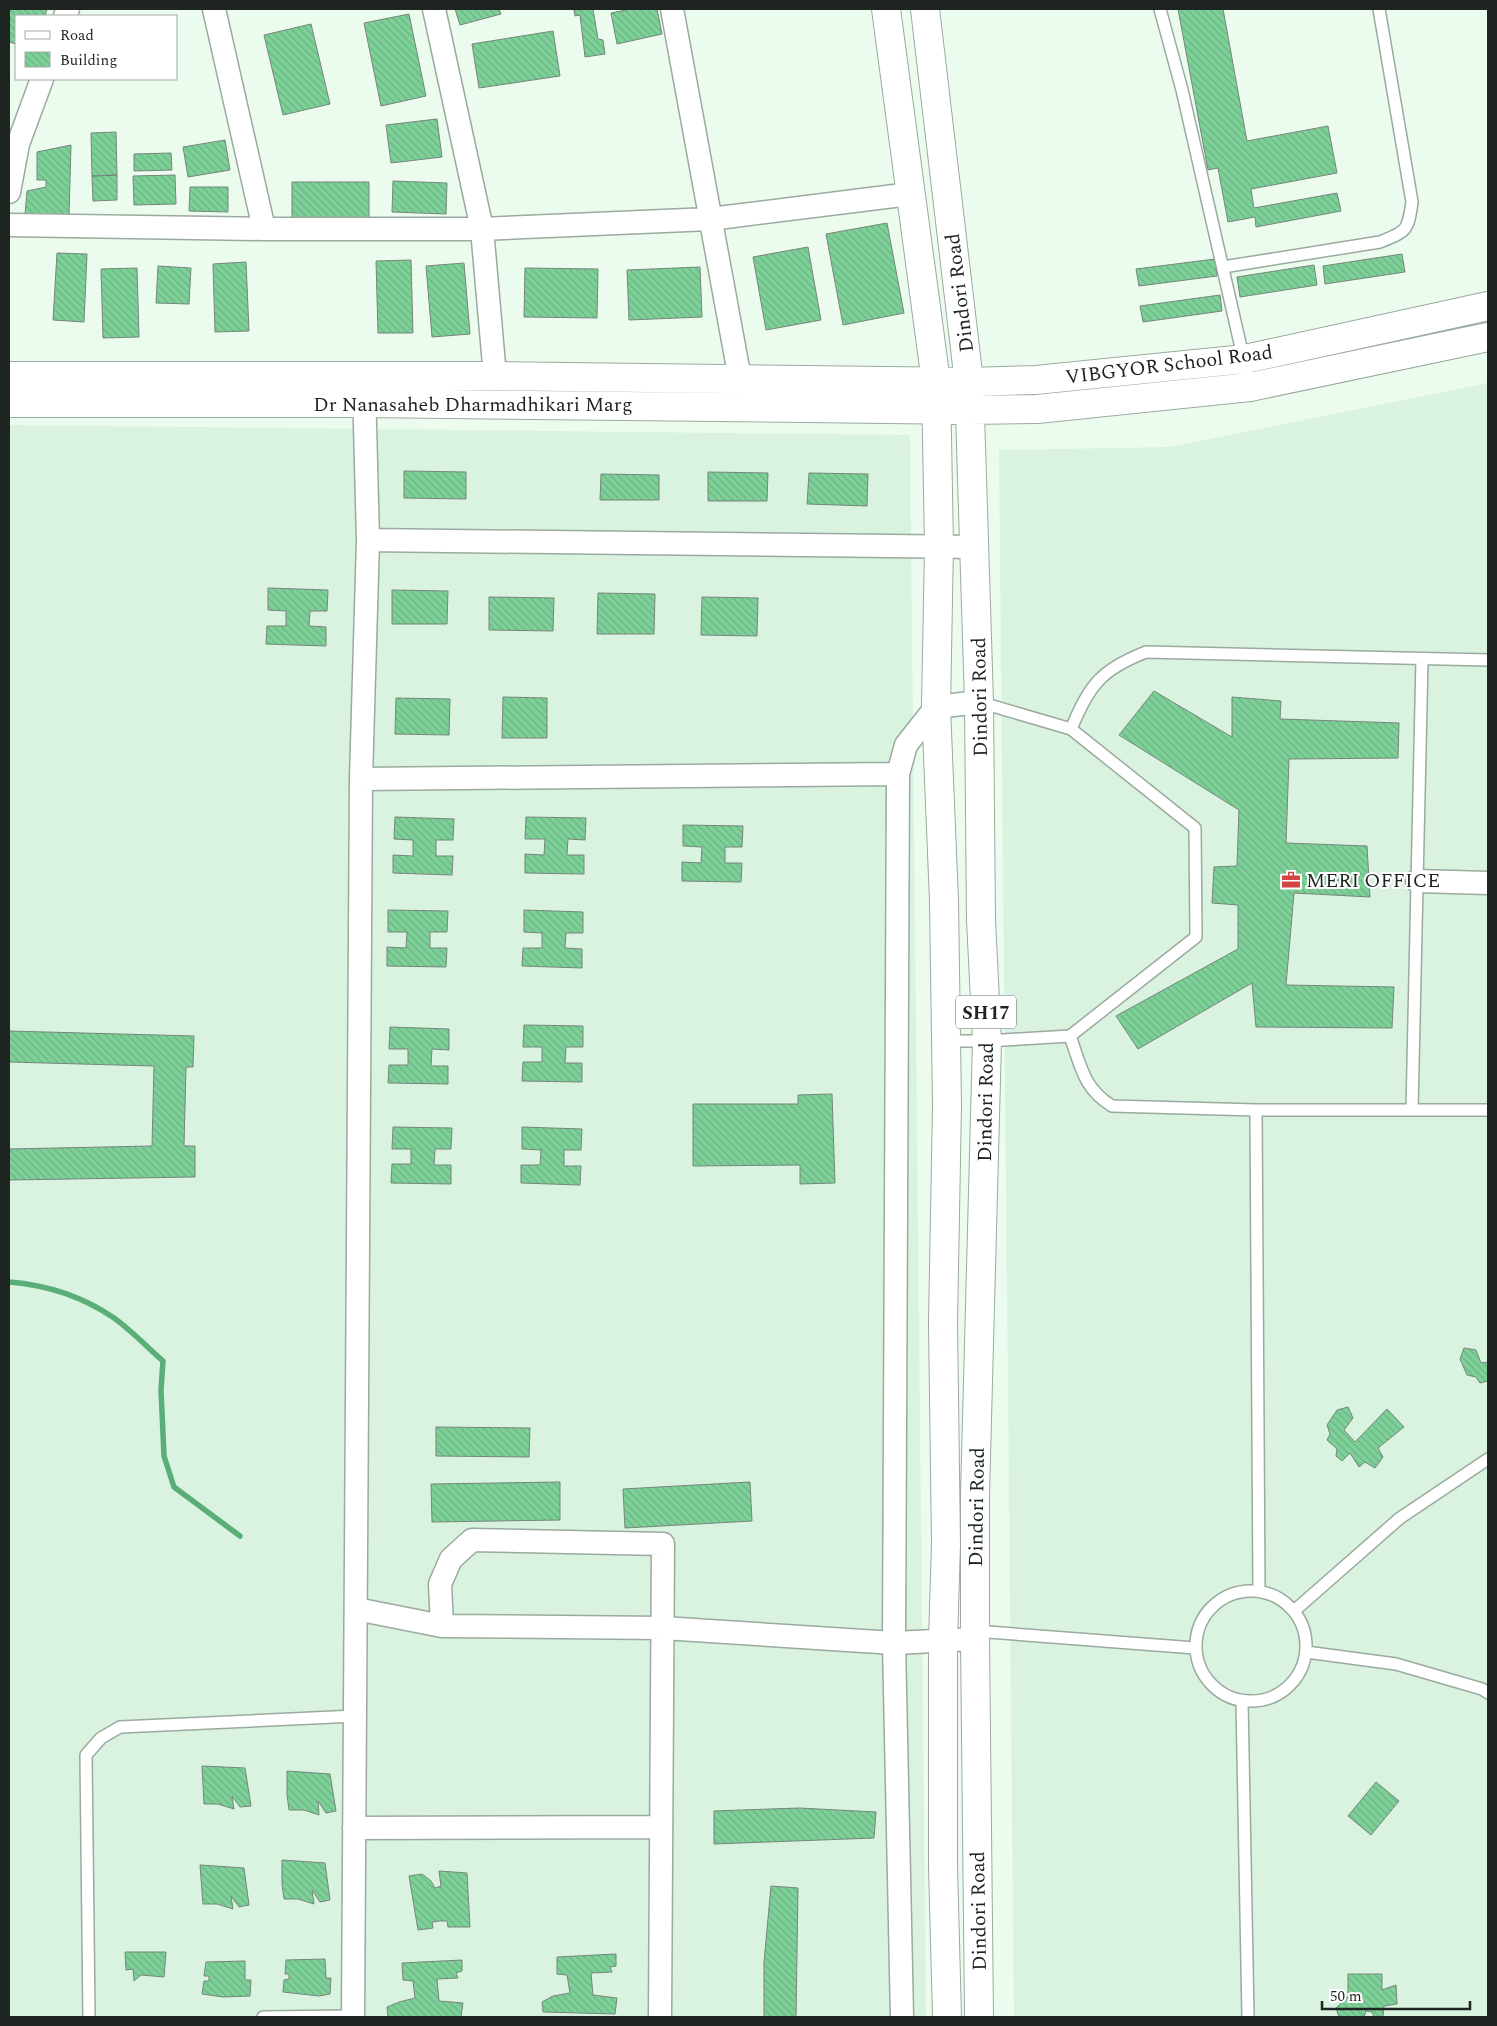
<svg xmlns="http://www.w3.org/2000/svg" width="1497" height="2026" font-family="Spectral,serif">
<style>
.built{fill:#daf2e0}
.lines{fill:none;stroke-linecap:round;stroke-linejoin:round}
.stream{stroke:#5aae77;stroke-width:5.5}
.building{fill:url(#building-back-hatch);stroke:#76867a}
.lane-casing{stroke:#9aaa9e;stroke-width:14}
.street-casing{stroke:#9aaa9e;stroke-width:25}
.primary-casing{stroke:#9aaa9e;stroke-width:30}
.lane{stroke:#fff;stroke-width:11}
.street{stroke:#fff;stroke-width:22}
.primary{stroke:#fff;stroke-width:28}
.labels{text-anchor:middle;stroke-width:4;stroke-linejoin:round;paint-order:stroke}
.shield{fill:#fff;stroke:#626663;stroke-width:1}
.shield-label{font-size:19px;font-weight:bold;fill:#1e2420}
.street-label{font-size:20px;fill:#1e2420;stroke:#fff}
.poi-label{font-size:20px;fill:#1e2420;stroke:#fff;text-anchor:start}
</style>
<defs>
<pattern id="building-back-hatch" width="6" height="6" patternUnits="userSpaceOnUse" patternTransform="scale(1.25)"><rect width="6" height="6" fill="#7dd198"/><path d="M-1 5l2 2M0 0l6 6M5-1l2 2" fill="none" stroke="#6cb383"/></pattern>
</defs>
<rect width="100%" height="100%" fill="#ebfcef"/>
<path class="built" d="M1488,383V2017H1014L999,450L1170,447Z
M9,425L910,435L926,2017H9Z"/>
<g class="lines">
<path class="stream" d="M9,1282C47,1285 82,1296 114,1318C131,1330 147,1347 163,1361L161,1390L164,1456L174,1487L240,1536"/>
</g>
<path class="building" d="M9,9H47L45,16H16V44L9,42Z
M455,9H499L501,14L460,25Z
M593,9L598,39L603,40L605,54L585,57L580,15L575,16L574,10Z
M631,9H657L662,34L617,44L611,13Z
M1178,9H1223L1247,141L1328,126L1337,173L1251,189L1254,208L1337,193L1341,211L1256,227L1255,217L1228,222L1218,168L1208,170Z
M409,14L426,96L381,106L364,23Z
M311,24L330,104L283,115L264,35Z
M553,31L560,76L479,88L472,44Z
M437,119L442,157L391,163L386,125Z
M116,132L117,175L92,176L91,133Z
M225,140L230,170L188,177L183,147Z
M71,145L69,215L25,214L27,191L46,187V180H37V152Z
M171,153L172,170L134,171V154Z
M117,175V200L93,201L92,176Z
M175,175L176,204L134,205L133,176Z
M393,181L447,183L446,214L392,212Z
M292,182H369V219H292Z
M190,187H228V212L189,211Z
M887,223L904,313L843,325L826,234Z
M808,247L821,320L766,330L753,257Z
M57,253L87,254L84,322L53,320Z
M1402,254L1405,272L1325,284L1323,266Z
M1215,259L1217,276L1139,286L1136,269Z
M411,260L413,333H378L376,261Z
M246,262L249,331L215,332L213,264Z
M464,263L470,334L432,337L426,266Z
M1314,265L1317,285L1240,297L1237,277Z
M158,266L191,268L189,304L156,303Z
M700,267L702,317L629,320L627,270Z
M137,268L139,337L103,338L101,269Z
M525,268L598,269L597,318L524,317Z
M1220,295L1222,311L1143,322L1140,306Z
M404,471L466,472V499L404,498Z
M708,472L768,473L767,501H708Z
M809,473L868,474L867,506L807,504Z
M601,474L659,475V500H600Z
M268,588L328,590L327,611H310L309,626L326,627V646L266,644L267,626H286V611L268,610Z
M392,590L448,591L447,624H392Z
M598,593L655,594L654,634H597Z
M489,597L554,598L553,631L489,630Z
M702,597L758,598L757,636L701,635Z
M1154,691L1232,737V697L1281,701L1280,719L1399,723L1398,758L1289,759L1286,843L1367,846L1370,897L1294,893L1286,985L1394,987L1392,1028L1256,1027L1252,983L1138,1049L1116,1016L1238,949V905L1212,903L1214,867L1237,866L1239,810L1119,735Z
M503,697L547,698V738H502Z
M396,698L450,699L449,735L395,734Z
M395,817L454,819L453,840H436V856H453L452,875L393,873V855L413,856V840L394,839Z
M526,817L586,818L585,840L568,839L567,855H584V874L525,873V854L544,855L545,839H525Z
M683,825L743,826L742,847H725V863H742L741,882L682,881V862L701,863L702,847L683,846Z
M388,910L448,911L447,932H430V948H447L446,967L387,966V947L406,948L407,932H388Z
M524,910L583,912V933H566L565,948L582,949V968L522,966L523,948H542V933L524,932Z
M524,1025L583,1026V1047H566L565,1063H582V1082L522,1081L523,1062H542V1047H523Z
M390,1027L449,1029V1050L432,1049L431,1066H448V1084L388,1083L389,1065H408V1049H389Z
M9,1031L194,1036L193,1067H186L184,1146H195V1177L9,1180V1149L152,1146L154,1066L9,1062Z
M832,1094L835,1183L800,1184V1165L693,1166V1104H798V1095Z
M393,1127L452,1128L451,1149H435L434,1165H451V1184L391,1183L392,1164H411V1149H392Z
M522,1127L582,1129L581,1150H564V1166H581L580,1185L521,1183V1165H540L541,1150L522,1149Z
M1464,1348L1476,1350L1481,1363L1488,1362V1381L1480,1383L1476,1377L1467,1375L1460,1359Z
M1348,1407L1353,1418L1344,1430L1355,1442L1387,1409L1404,1427L1378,1448L1383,1457L1375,1468L1365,1462L1359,1467L1350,1453L1342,1461L1336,1456L1337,1449L1327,1440L1330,1434L1327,1425L1337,1410Z
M436,1427L530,1428L529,1457L436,1456Z
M560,1482V1520L432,1522L431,1484Z
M750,1482L752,1521L625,1528L623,1489Z
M202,1766L245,1768L251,1806L240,1807L232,1796L234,1809L218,1804H204Z
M287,1771L330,1774L336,1811L326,1813L318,1801L319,1815L304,1810H289L287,1795Z
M1376,1782L1399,1801L1371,1835L1348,1816Z
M799,1808L876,1812L874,1838L714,1844V1811Z
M282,1860L325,1863L330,1900L320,1902L312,1890L314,1904L298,1899H284L282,1884Z
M200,1865L244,1868L249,1905L239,1907L231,1896L233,1909L217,1904H203Z
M439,1871L467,1873L470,1927H448L447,1921H440L432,1922L433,1928L418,1930L409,1876L422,1874L431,1881L435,1888L441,1886Z
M771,1886L798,1888L796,2017H764V1962Z
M125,1952H166L164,1977L141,1975L134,1981L133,1969L126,1970Z
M616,1954V1966L610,1967L612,1972L591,1973L593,1995L617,1998L615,2014L543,2012L542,2002L553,1996L570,1993L567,1975L557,1974V1957Z
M325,1959L326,1978H331L330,1994L319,1996L283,1992L284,1980L289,1979V1974H285L286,1960Z
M462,1960V1971L456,1973L458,1978L437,1979L439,2001L463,2003L461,2017H388L387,2007L399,2002L415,1998L413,1981L403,1980L402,1963Z
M245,1961V1980H251L250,1996L223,1997L202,1994L204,1981H209V1976H204L206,1962Z
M1348,1974H1382V1990L1396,1985L1397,2004L1384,2006L1383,2017H1374L1372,2012L1366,2011L1364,2017H1339L1336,2008L1348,1996Z"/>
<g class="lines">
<g class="lane-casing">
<path id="lane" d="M1160,9L1182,90L1250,387
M1223,267L1380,242C1407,231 1408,231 1412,202L1379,9
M979,702L1071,729L1195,828L1196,937L1070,1036
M1071,729C1090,685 1100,670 1146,652L1488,660
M946,1041H987L1070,1036C1081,1066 1083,1088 1112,1106L1256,1110L1259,1591
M1256,1110H1488
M1412,1110L1422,659
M1196 1646a55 55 0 1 1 110 0a55 55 0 1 1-110 0Z
M1294,1611L1400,1518L1488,1459
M975,1631L1195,1648
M1306,1652L1396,1664L1482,1689L1488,1693
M1242,1701L1248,2017
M89,2017L86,1755L101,1738L120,1727L355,1716
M263,2017L353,2016"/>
</g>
<g class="street-casing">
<path id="street" d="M214,9L264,229
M434,9L482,229L495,376
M672,9L740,379
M65,16L68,9
M9,192L18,144L42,79
M9,225L264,229H482L710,219L910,194
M368,540L975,547
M361,779L898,774
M1417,881L1488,883
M356,1609L442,1626L440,1584L451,1559L472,1540L663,1544L660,2017
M442,1626L663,1628L894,1643L902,2017
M975,1639L894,1643L898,774L906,745L936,707L979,702
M354,1828L661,1827
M353,2017L361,779L368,540L364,387"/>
</g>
<g class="primary-casing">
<path id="primary" d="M886,9L936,382L939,546L936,707L944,901L947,1105L943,1323L946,1544L943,1640V1866L947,2017
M925,9L969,382L979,702L981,920L987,1041L975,1495V1639L979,2017
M9,376H495L969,382L1036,380L1245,359L1488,306
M9,403H365L970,410L1037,409L1250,387L1488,337"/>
</g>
<use href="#lane" class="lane"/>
<use href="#street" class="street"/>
<use href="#primary" class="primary"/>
</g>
<defs>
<g id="office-bare" transform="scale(1.5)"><path d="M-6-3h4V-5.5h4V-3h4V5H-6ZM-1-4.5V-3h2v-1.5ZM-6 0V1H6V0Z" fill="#d34541" stroke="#fff" stroke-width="2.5" paint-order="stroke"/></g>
</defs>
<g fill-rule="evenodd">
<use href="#office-bare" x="1291" y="880"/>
</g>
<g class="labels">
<rect class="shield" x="956" y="995.5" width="60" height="33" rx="4"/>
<g class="shield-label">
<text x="986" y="1019">SH17</text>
</g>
<g class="street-label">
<text transform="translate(959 293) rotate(-97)" y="7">Dindori Road</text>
<text transform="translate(1169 364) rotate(-7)" y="7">VIBGYOR School Road</text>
<text x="473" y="411">Dr Nanasaheb Dharmadhikari Marg</text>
<text transform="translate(979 697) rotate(-91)" y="7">Dindori Road</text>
<text transform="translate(985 1102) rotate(-89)" y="7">Dindori Road</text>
<text transform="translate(976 1507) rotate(-89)" y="7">Dindori Road</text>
<text transform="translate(978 1911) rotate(-91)" y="7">Dindori Road</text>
</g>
<g class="poi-label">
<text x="1306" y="887">MERI OFFICE</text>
</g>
</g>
<rect width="1497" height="2026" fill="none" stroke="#1e2420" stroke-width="20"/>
<rect x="15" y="15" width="162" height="65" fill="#ffffff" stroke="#a5a7a6"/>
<rect x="25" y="31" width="25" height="8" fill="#ffffff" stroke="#a5a7a6"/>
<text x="60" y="40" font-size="15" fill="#1e2420">Road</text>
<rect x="25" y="52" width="25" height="15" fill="url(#building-back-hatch)" stroke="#a5a7a6"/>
<text x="60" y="65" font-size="15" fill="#1e2420">Building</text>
<path d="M1322 2001v8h148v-8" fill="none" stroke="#1e2420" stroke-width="2.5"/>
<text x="1330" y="2001" font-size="15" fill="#1e2420" stroke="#ffffff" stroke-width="4" paint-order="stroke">50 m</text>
</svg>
